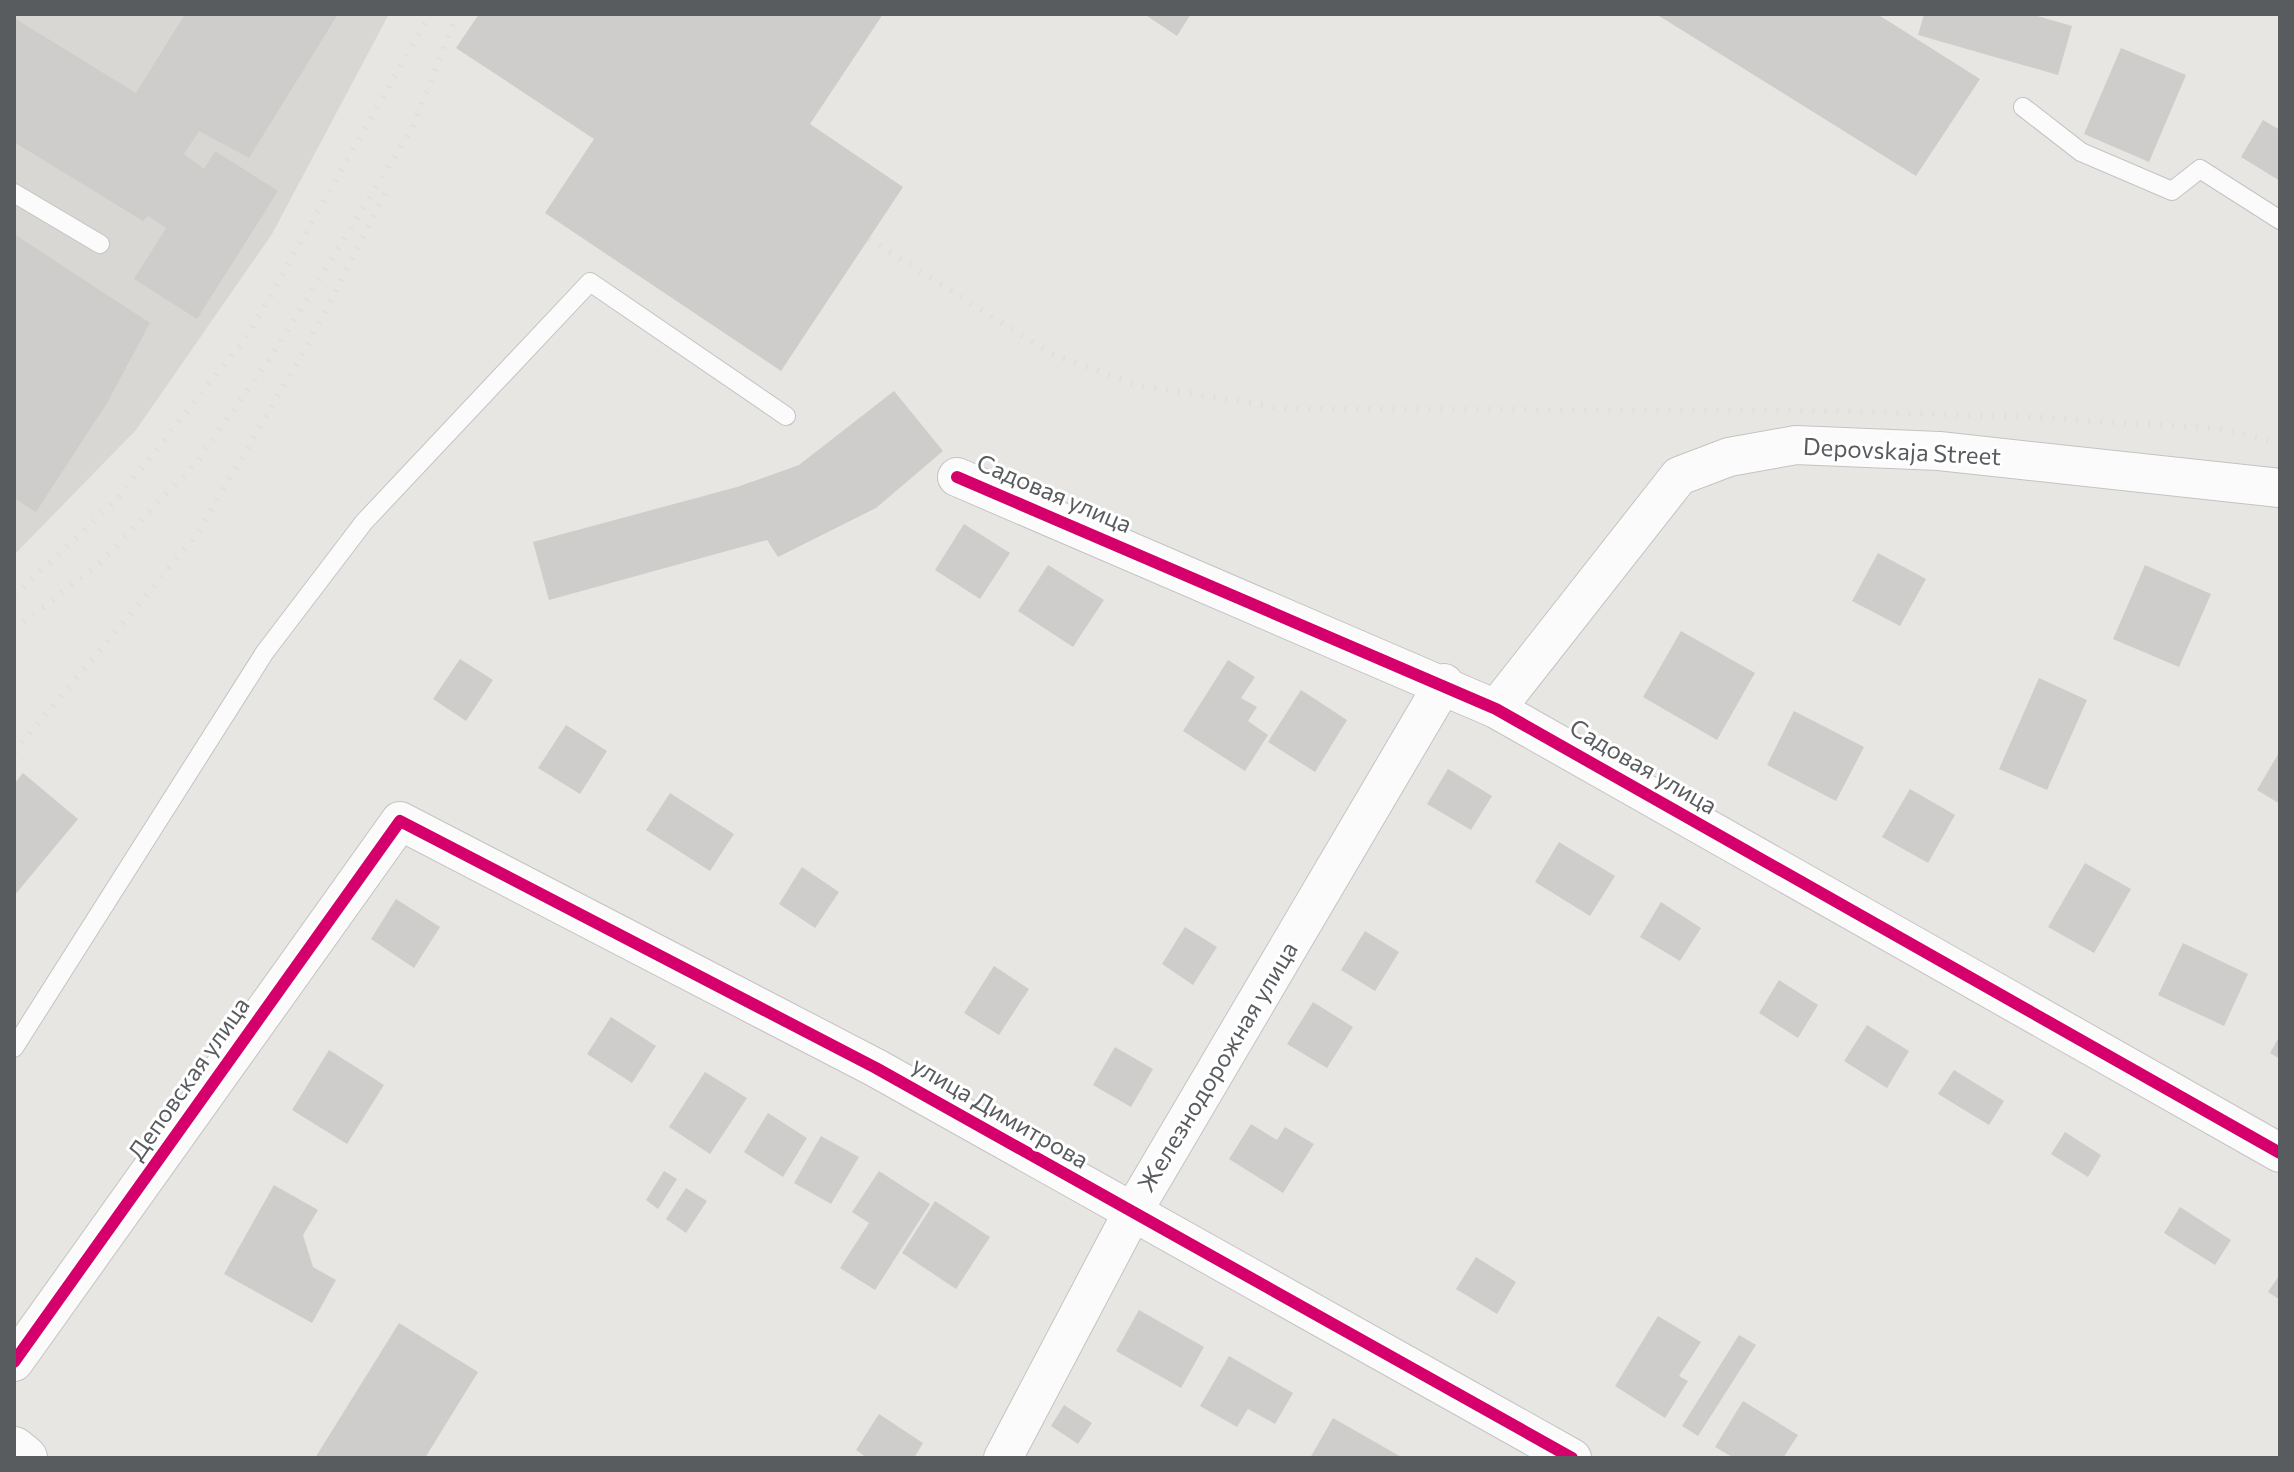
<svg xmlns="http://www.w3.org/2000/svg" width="2294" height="1472" font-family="Commissioner,sans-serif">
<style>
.industrial{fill:#d9d7d3}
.building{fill:#cecdcb}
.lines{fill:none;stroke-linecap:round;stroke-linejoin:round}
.lane-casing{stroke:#c4c3c3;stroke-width:20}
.street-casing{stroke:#c4c3c3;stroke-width:40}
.secondary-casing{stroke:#c3c3c3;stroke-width:46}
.lane{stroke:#fcfbfb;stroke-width:18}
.street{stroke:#fcfbfb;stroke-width:38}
.secondary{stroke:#fcfbfb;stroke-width:44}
.rail{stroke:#e0e0df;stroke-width:6;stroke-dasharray:2 10;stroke-linecap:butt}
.cycleway-casing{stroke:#fff;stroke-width:17}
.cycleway{stroke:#d6006c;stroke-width:12}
.labels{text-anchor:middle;stroke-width:6;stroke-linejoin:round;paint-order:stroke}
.street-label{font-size:24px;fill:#595c5f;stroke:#fff}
</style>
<rect width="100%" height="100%" fill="#e8e6e2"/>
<path class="industrial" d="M14,14H389L272,234L136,430L14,555Z"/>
<path class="building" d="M185,14H338L249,158L199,131L184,154L204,169L215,151L278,191L197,319L134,279L166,228L148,216L143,221L14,142V18L136,93Z
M479,14H883L810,124L903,187L781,371L545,213L594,139L456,48Z
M1144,14H1191L1177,36Z
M1656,14H1877L1980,79L1916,176Z
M1924,14H2030L2072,26L2058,75L1918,35Z
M2121,48L2186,75L2149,162L2084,134Z
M2263,120L2280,130V181L2241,157Z
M14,234L150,323L107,403L36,512L14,498Z
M894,391L943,451L876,508L778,557L767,540L549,600L533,542L737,487L799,465Z
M964,524L1010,553L980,599L935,570Z
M1878,553L1926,579L1900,626L1852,601Z
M1048,565L1104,600L1073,647L1018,611Z
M2145,565L2211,594L2179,667L2113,639Z
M1681,631L1755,673L1717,740L1643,697Z
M460,659L493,680L466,721L433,699Z
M1228,660L1255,677L1241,698L1257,707L1248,721L1268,735L1245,771L1183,731Z
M2039,678L2087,700L2047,790L1999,769Z
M1301,690L1347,720L1315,772L1268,742Z
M1794,711L1864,747L1836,801L1767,765Z
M566,725L607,751L580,794L538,768Z
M2280,751V804L2257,790Z
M1448,769L1492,796L1471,830L1427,804Z
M23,773L78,819L14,896V784Z
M1910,789L1955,815L1928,863L1882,837Z
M670,793L734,834L710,871L646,830Z
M1559,842L1615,876L1590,916L1535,882Z
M2085,863L2131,889L2094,953L2048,927Z
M802,867L839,892L815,928L779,904Z
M396,899L440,927L414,968L371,939Z
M1661,902L1701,928L1680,961L1640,937Z
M1185,927L1217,947L1193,985L1162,964Z
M1365,931L1399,952L1375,991L1341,970Z
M2183,943L2248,974L2224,1026L2158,995Z
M994,966L1029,989L999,1035L964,1013Z
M1779,980L1818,1005L1798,1038L1759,1013Z
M1313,1002L1353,1027L1327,1068L1287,1044Z
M611,1017L656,1046L632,1083L587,1054Z
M1867,1025L1909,1051L1887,1088L1844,1061Z
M2280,1035V1059L2270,1053Z
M1115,1047L1153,1069L1131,1107L1093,1085Z
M329,1050L384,1085L347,1144L292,1110Z
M1954,1070L2004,1101L1989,1125L1938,1094Z
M705,1072L747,1098L710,1154L669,1127Z
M768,1113L807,1138L783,1177L744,1152Z
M1251,1124L1277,1140L1285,1127L1314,1144L1283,1193L1229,1159Z
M2065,1132L2101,1155L2088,1177L2051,1154Z
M821,1136L859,1157L831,1204L794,1183Z
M664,1171L677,1179L658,1209L646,1200Z
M879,1171L930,1204L875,1290L840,1268L869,1223L852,1212Z
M274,1185L318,1210L303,1235L313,1267L336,1280L312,1323L224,1274Z
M686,1188L707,1201L686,1233L666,1219Z
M935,1201L990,1237L956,1289L902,1253Z
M2180,1207L2231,1240L2215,1265L2164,1233Z
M1476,1257L1516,1282L1497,1314L1456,1289Z
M2280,1274V1300L2268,1292Z
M1139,1310L1204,1347L1181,1388L1116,1351Z
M1658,1316L1701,1342L1679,1376L1688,1381L1665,1418L1615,1386Z
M399,1323L478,1372L425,1458H315Z
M1739,1335L1756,1345L1698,1436L1682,1426Z
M1229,1356L1293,1393L1275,1424L1248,1409L1237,1427L1200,1406Z
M1743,1401L1798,1435L1783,1458H1734L1715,1447Z
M1064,1405L1092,1423L1078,1444L1051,1426Z
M879,1414L923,1443L914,1458H867L856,1450Z
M1333,1418L1403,1458H1310Z"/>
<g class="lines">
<g class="lane-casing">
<path id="lane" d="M2023,107L2081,152L2172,191L2200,169L2280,220
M14,193L100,244
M14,1048L265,652L364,522L590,282L786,416"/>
</g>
<g class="street-casing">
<path id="street" d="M957,477L1496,709L2280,1153
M1496,709L1679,476L1729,457L1796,445L1939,451L2280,488
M14,1362L400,821L876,1068L1572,1458
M1003,1458L1132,1213L1444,683"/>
</g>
<g class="secondary-casing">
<path id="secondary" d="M14,1449L25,1458"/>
</g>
<use href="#lane" class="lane"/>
<use href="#street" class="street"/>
<use href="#secondary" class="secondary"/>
<path class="rail" d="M869,239L1050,353L1136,385L1287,409L1842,411L2030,417L2225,429L2280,444
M14,596L116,500L248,335L430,14
M14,630L101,562L196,463L271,357L412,129L457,14
M14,752L196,536L307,346L386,192"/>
<g class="cycleway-casing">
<path id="cycleway" d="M957,477L1496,709L2280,1153
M14,1362L400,821L876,1068L1572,1458"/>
</g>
<use href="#cycleway" class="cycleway"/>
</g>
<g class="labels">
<g class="street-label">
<text transform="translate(1902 452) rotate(3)" y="8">Depovskaja Street</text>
<text transform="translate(1054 494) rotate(23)" y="8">Садовая улица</text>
<text transform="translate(1643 767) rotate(30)" y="8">Садовая улица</text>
<text transform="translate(1218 1067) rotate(-59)" y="8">Железнодорожная улица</text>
<text transform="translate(189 1079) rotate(-55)" y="8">Деповская улица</text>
<text transform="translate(1000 1113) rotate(30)" y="8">улица Димитрова</text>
</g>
</g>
<rect width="2294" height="1472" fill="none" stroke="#595c5f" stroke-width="32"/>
</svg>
